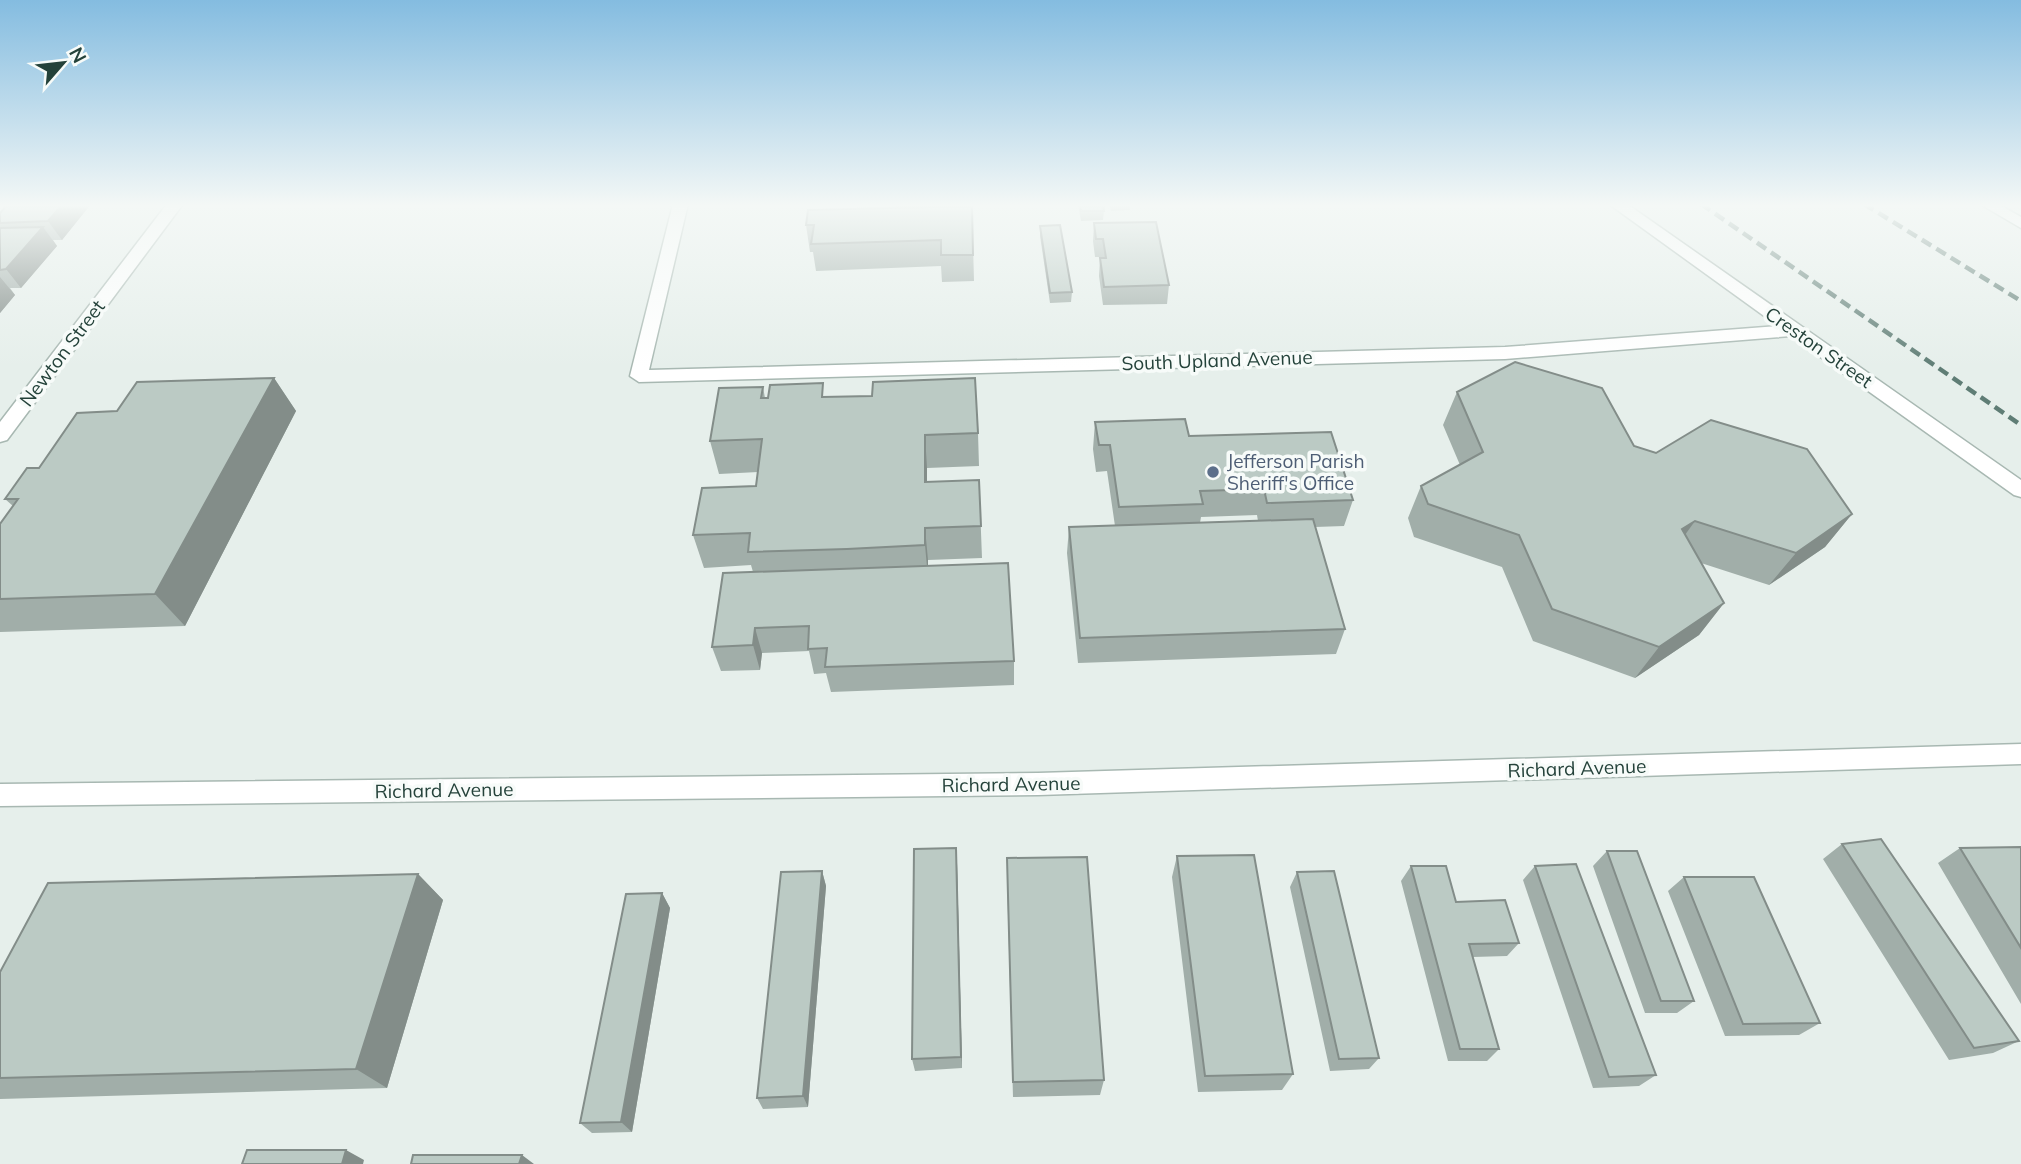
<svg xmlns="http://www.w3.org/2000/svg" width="2021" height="1164" font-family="Mulish,sans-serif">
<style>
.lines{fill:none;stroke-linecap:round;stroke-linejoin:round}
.minor-casing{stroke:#a8b8b2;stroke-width:3}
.minor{fill:#fff;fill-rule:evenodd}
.rail{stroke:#5f7d75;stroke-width:4.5;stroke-dasharray:11 6;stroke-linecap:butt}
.wall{fill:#a1aea9;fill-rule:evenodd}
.shaded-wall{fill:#838d89}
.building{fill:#bbcac4;stroke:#838d89;stroke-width:2}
.service-dot{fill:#5c6f8a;stroke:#f7fbf9;stroke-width:2.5}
.labels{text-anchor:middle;stroke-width:7;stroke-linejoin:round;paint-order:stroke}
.street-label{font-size:19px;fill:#24423a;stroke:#f7fbf9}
.service-label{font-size:19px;fill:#4e5e75;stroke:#f7fbf9;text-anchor:start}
</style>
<rect width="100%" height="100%" fill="#e6efeb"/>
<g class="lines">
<g class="minor-casing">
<path id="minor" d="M167,204H183L7,440L0,442V422Z
M673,204H688L649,370L1505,347L1778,326L1609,204H1627L2021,480V497L2014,495L1791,336L1505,359L639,382L630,376Z
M1980,204H1998L2021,217V228Z
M2021,744V764L1038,795L0,806V784L1038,773Z"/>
</g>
<use href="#minor" class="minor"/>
<path class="rail" d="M1701,204L2021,425
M1864,204L2021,301"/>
</g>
<path class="wall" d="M91,204L62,240H53L57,246L21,288H10L15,295L0,313V213Z
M913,204H936V207L972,206L974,281L942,282L941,266L816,271L813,252H810L806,225L914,208Z
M1078,204H1103L1104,211L1103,220L1081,221Z
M1109,204H1130V210L1111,211Z
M1094,223L1169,285L1167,304L1103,305L1099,276L1100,258L1102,257H1095L1093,241Z
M1040,226L1072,292L1071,302L1050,303L1040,236Z
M274,378L296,411L185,626L0,632V524L13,506L5,499L117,411Z
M763,387L765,398L825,397L978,433L979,466L927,468V482L979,480L982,558L928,560V566L1014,661V685L831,692L826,673L814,674L809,651L762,653L760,670L721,671L712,647L753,572L751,565L704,568L693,535L756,486L758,472L719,474L710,441Z
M1457,392L1634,446L1852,514L1825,547L1769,585L1701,563L1724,603L1699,635L1635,678L1533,641L1502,567L1414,537L1408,518L1421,486L1460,465L1443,425Z
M1095,422L1189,436L1353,500L1344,526L1315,527L1345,629L1336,654L1078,663L1067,553L1069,527L1115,526L1107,471L1096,472L1093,449ZM1257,515L1258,521L1200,523L1201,517Z
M1842,844L2019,1041L1993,1053L1949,1060L1823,859Z
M2021,847V1004L1938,863L1960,848Z
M956,848L957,863L962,1068L915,1071L912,1059Z
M1607,851L1694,1001L1677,1013H1645L1593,866Z
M1177,856L1293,1074L1282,1090L1198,1092L1172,877Z
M1411,866L1456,902L1519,943L1507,956L1473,957L1499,1049L1487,1061H1448L1401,881Z
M1535,866L1656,1075L1639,1086L1593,1088L1523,880Z
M822,871L826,886L808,1107L763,1109L757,1098Z
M1297,872L1379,1058L1369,1069L1330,1071L1290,887Z
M418,874L443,900L387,1088L0,1099V972Z
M1684,877L1820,1023L1799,1035L1725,1036L1668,891Z
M1007,879L1104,1080L1100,1095L1013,1097Z
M662,893L670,908L632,1132L592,1133L580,1123Z"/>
<path class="shaded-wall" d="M63,204H91L62,240L48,221Z
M43,227L57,246L21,288L6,269Z
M0,277L15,295L0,313Z
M274,378L296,411L185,626L155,594Z
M925,435L927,468V515L925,482Z
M1852,514L1825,547L1769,585L1796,553Z
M1695,521L1672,553L1682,529Z
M925,528L928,560V578L925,545Z
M1724,603L1699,635L1635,678L1659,647Z
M755,628L762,653L760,670L753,645Z
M956,848L957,863L962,1068L961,1057Z
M822,871L826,886L808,1107L803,1096Z
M418,874L443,900L387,1088L356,1069Z
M662,893L670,908L632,1132L621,1122Z
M346,1150L364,1160L363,1164H342Z
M522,1155L534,1164H519Z"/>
<path class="building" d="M8,204H63L48,221L0,223V213Z
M1080,204H1103L1104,211H1081Z
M972,206L973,255H941V240L811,244L814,225H806L808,210Z
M1156,222L1169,285L1104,287L1100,258H1106L1103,239H1096L1094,223Z
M1060,225L1072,292L1050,293L1040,226Z
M43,227L6,269L0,270V228Z
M1515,362L1602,388L1634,446L1656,453L1711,420L1807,449L1852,514L1796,553L1695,521L1682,529L1724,603L1659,647L1552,609L1519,535L1428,504L1421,486L1483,452L1457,392Z
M274,378L155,594L0,599V524L18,499H5L27,468H39L77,413L117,411L137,382Z
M975,378L978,433L925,435V482L979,480L981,526L925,528V545L847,549L748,552L750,533L693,535L702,488L756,486L762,439L710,441L719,388L763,387L761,398H768L770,385L823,383L822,397L872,396L873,382Z
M1185,419L1189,436L1331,432L1353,500L1267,503L1264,489L1200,491L1203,504L1119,507L1110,445H1099L1095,422Z
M1313,519L1345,629L1080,638L1069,527Z
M1008,563L1014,661L825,667L827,648L808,649L809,626L755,628L753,645L712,647L723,573Z
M1881,839L2019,1041L1974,1048L1842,844Z
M2021,847V948L1960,848Z
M956,848L961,1057L912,1059L914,849Z
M1607,851H1637L1694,1001H1661Z
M1254,855L1293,1074L1205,1076L1177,856Z
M1087,857L1104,1080L1013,1082L1007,858Z
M1576,864L1656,1075L1609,1077L1535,866Z
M1411,866H1446L1456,902L1505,900L1519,943L1469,944L1499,1049H1460Z
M822,871L803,1096L757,1098L781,872Z
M1334,871L1379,1058L1339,1059L1297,872Z
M418,874L356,1069L0,1078V972L48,883Z
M1684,877H1754L1820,1023L1743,1024Z
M662,893L621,1122L580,1123L626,894Z
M247,1150H346L342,1164H242Z
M413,1155H522L519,1164H411Z"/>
<linearGradient id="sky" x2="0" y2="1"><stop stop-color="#84bce0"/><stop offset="0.56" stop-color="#f4f8f6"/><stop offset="1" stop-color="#f4f8f6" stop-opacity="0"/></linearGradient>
<rect width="2021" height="367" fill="url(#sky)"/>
<circle class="service-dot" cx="1213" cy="472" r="7"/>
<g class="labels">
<g class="street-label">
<text transform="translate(1819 347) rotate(35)" y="7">Creston Street</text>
<text transform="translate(62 353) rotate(-53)" y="7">Newton Street</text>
<text transform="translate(1217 360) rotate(-2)" y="7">South Upland Avenue</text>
<text transform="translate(1577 768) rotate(-2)" y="7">Richard Avenue</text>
<text transform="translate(1011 784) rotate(-1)" y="7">Richard Avenue</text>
<text transform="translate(444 790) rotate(-1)" y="7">Richard Avenue</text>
</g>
<g class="service-label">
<text x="1227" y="468">Jefferson Parish<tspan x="1227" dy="22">Sheriff's Office</tspan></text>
</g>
</g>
<g transform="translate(63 63) rotate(62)" stroke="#f7fbf9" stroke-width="5" paint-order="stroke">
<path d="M0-5L12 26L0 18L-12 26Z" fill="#24423a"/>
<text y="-10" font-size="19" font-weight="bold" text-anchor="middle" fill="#24423a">N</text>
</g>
</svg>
